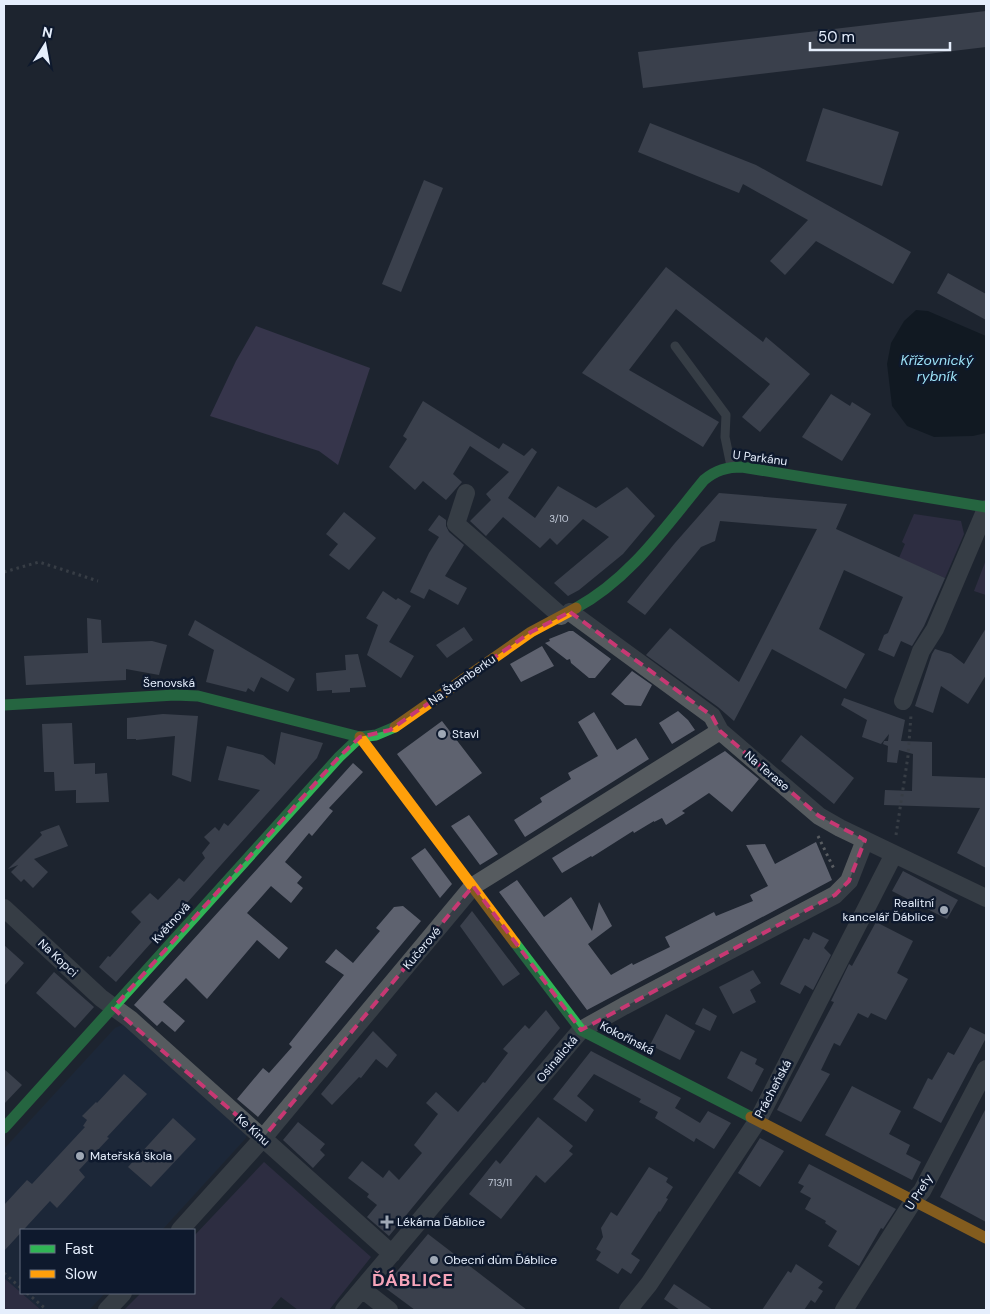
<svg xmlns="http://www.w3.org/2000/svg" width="990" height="1314" font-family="'DM Sans',sans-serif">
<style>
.built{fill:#1c2b43}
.green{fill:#423857}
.forest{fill:#55496d}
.water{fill:#030d13}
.building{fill:#5e626f}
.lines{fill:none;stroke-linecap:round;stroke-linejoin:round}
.path{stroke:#585c61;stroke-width:3;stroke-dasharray:2.5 4;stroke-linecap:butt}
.lane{stroke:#565b5f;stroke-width:9}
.street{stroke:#565b5f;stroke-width:18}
.fast{stroke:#30b455;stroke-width:11}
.slow{stroke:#ff9f0a;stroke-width:11}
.marked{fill:none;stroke:#c73873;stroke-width:4;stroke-dasharray:10 6;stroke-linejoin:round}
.poi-dot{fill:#9fa8b5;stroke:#0e192d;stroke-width:2}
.labels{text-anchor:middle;stroke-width:5;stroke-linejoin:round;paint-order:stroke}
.number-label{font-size:10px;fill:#c3cbd9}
.street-label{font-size:12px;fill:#e5eefc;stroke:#0e192d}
.poi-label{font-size:12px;fill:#e5eefc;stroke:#0e192d;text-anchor:start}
.water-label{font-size:14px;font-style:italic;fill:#9de2f7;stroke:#0e192d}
.district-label{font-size:18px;font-weight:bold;letter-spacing:1px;fill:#f5a4b9;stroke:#0e192d}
</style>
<rect width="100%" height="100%" fill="#1e2530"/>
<path class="built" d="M122,1025H128L248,1130L246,1138L162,1230H21V1293H105L89,1310H41L4,1278V1149L115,1028Z"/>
<path class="green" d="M914,514L961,521L964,534L945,578L899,558L905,544L902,542Z
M986,560V595L974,591Z
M264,1162L371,1257L329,1310H298L281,1297L270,1310H124L141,1293H194V1236Z
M4,1278L41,1310H4Z"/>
<path class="forest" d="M256,326L370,368L338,465L319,451L210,416L236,361Z"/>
<path class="water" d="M916,310L928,311L986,336V433L973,436L934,437L907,426L892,406L887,364L891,343L904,321Z"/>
<path class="building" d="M986,11V47L643,88L638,52Z
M823,108L899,132L882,186L806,161Z
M650,123L756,165L911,252L893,284L816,241L785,275L770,261L808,220L743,184L739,193L638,152Z
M424,180L443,188L401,292L382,284Z
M666,267L763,342L766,337L810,374L760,432L742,417L770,384L676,309L629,370L719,422L703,447L582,373Z
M948,273L986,294V320L937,293Z
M831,394L850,406L852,402L871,414L842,461L802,437Z
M423,401L499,449L503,443L524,456L532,448L537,452L508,498L535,518L558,486L596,508L627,487L655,516L623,554L579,590L568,596L554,583L609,537L583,519L557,545L550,538L540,548L503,517L486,536L470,521L491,500L486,494L509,472L470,446L453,474L462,482L446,500L423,481L415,490L389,467L407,439L403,436Z
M719,493L847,504L836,529L945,578L924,626L912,646L901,641L894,657L878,650L884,635L888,633L903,597L844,570L819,629L865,654L846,689L772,649L734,721L718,707L646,655L670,628L739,682L817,529L720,521L715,541L701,547L645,615L627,602L675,543Z
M344,512L376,538L349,570L329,555L338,544L326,534Z
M439,515L446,520V526L449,532L464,545L445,576L467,588L458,605L429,589L424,599L410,592L429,553L439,537L428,530Z
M383,591L396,600L398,598L411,606L389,642L414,656L401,678L367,655L378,625L366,618Z
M87,618L101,620L102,643L152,641L167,645L159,675L126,669V680L26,685L24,656L88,653Z
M195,620L295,679L288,692L261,677L254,692L248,688L246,692L206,682L214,650L188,635Z
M464,627L473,640L447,658L436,645Z
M986,628V675L968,704L941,686L933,713L915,706L932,654L935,649L951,654L964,664Z
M569,631H573L611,659L595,678H589L571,663L570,659L567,660L545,643L550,641L549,639Z
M542,646L554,666L521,682L510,664Z
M358,654L366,687L350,688V692L332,693V690L317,691L316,673L346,670L345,655Z
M632,671L652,685L641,706L625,705L611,694Z
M844,698L905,720L901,741L932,742V776L986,778V868L957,853L980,808L884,805L885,790L912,791L913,754L899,750L897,763L887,762L888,746L883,744L884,741H888L889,734L881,744L862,737L867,720L841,705Z
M678,711L688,720L695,730L672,744L659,723Z
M594,712L617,750L636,738L649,759L525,837L514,820L542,802L540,798L571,779L568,773L598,756L578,722Z
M163,714L198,716L191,782L172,775L175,736L136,740V739H127V718Z
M442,721L482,773L436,806L397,754Z
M72,723L74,764L95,763V774L107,773L109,802L76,803V790L55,791L54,772H44L42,724Z
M281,732L323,743L317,758L116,982L99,967L108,956L110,957L141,922L131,912L150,893L158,900L179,878L184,882L205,858L202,853L210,843L204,837L215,827L219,831L224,823L228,826L260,790L218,780L227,746L263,755L275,765Z
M801,735L854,778L834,804L781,761Z
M725,751L759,779L732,812L709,793L682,811L685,813L666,825L662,818L654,822V821L634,833L633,831L592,857L591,856L562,873L552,858Z
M353,763L363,772L329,808L333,811L312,836L309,833L285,862L302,877L297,883L303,888L291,903L271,886L247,913L288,948L279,959L257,940L207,999L186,978L163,1002L185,1021L175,1032L162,1021L157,1026L134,1005Z
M469,815L498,854L480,865L451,826Z
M59,825L68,846L34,859L48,872L33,888L24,879L21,882L11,872L18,865L8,869L42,835L40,832Z
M816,842L832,880L587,1010L499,892L517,880L544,917L571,897L592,931L599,902L612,926L588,944L611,975L632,963L633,965L670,947L665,937L714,912L716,916L753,901L750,895L768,886L746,845L765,844L775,864Z
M425,848L452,884L440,898L411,858Z
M903,871L958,900L947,919L892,891Z
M403,906L421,921L258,1117L237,1099L263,1068L269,1073L292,1047L289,1044L344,975L325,962L336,949L353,963L380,931L376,928L394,907Z
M472,911L520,974L503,986L460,926Z
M876,922L913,941L897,973L908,979L886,1020L871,1013L868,1018L858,1013L840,1046L834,1043L821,1070L830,1074L801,1122L777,1110L834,1002L831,1001L849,964L852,966Z
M813,932L829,940L824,948L831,955L813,990L805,985L800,994L780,984L804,938L809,940Z
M4,945L24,963L4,986Z
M753,970L761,983L750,990L756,1002L733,1014L719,987Z
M54,972L94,1007L75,1028L36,993Z
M703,1008L717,1016L710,1031L695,1024Z
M546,1010L560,1028L389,1236L367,1217L377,1205L367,1197L369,1194L348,1178L362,1161L383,1178L389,1170L399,1180L422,1153L414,1145L438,1114L426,1103L436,1092L458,1112L483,1082L485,1083L508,1053L503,1049L525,1025L529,1029Z
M666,1014L695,1031L680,1060L650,1045Z
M970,1027L986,1035V1038L941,1123L913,1108L928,1078L932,1080L948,1052L954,1055Z
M373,1031L397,1055L387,1068L376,1059L361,1078L359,1077L332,1105L321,1094Z
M591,1051L681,1098L675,1108L700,1123L708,1111L731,1123L714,1149L696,1138L694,1142L655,1118L658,1112L639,1102L641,1099L594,1074L577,1096L594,1110L586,1122L553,1099Z
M741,1051L757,1059L755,1064L764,1069L752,1092L727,1078Z
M4,1069L22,1085L4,1104Z
M124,1074L147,1094L107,1137L109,1138L79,1170L85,1177L57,1208L50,1201L4,1251V1205L27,1180L32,1184L85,1127L83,1126L87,1120L82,1116L96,1102L97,1103Z
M852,1086L901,1111L889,1134L910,1145L906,1154L921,1162L912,1180L825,1135Z
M986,1108V1222L940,1197Z
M538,1117L573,1146L569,1151L573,1154L545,1183L536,1175L501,1219L469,1194L496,1160L500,1164Z
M173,1118L196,1139L151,1187L128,1167Z
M298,1122L325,1144L320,1150L325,1155L313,1168L283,1140Z
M760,1138L784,1151L760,1187L738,1173Z
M809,1164L896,1209L883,1229L881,1228L859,1266L828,1246L837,1231L825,1223L826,1221L805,1209L811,1198L800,1192L804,1186L798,1183Z
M649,1167L668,1178L666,1182L673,1187L666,1198L668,1199L660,1212L659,1211L631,1254L640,1260L631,1274L622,1268L618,1274L596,1260L601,1252L596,1249L603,1237L601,1228L611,1212L617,1216Z
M428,1234L527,1310H415L384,1287Z
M796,1264L823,1282L818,1288L823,1291L815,1303L811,1300L804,1310H762L788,1271L791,1273Z
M674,1284L713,1310H680L664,1299Z"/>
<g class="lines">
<path class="path" d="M4,572L39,562L98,581
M896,835L908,756L911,715
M818,836L835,871
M4,1273L21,1288
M27,1293L47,1310"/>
<path class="lane" d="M675,346L726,415L725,437L731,466"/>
<path class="street" d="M466,493L456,524L561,616
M570,612L712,716L720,731L819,816L840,828L986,898
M903,701L921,651L935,629L986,509
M4,908L101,998L130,1019L392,1254
M180,1230L263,1138L473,886L720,731
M362,1289L389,1310
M107,1310L123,1293
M344,1310L581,1030L624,1006L835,895L849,881L865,840
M628,1310L649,1284L758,1120L894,854
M844,1310L914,1200L922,1191L986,1069"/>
<path class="fast" d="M576,608C630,579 666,526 704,480C716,470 727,467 742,467L986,507
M4,705L175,695L198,696L360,737L376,735L395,727
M515,943L581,1030L751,1117
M4,1128L339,757L360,737"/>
<path class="slow" d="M395,727L531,632L576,608
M360,737L515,943
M751,1117L986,1238"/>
</g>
<path d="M0 0H990V1314H0ZM570,612L712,716L720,731L819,816L865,840L849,881L835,895L581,1030L473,886L263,1138L113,1008L339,757L360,737L390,730L531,632Z" fill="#1e2530" fill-opacity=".55" fill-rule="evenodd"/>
<path class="marked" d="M570,612L712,716L720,731L819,816L865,840L849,881L835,895L581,1030L473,886L263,1138L113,1008L339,757L360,737L390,730L531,632Z"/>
<g class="poi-dot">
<circle cx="442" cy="734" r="5"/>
<circle cx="944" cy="910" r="5"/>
<circle cx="80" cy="1156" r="5"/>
<path d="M384.5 1214.5h5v5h5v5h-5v5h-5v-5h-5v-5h5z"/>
<circle cx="434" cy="1260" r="5"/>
</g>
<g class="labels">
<g class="number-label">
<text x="559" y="522">3/10</text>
<text x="500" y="1186">713/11</text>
</g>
<g class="street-label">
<text transform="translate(760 458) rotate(7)" y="4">U Parkánu</text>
<text transform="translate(462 680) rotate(-35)" y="4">Na Štamberku</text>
<text x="169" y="687">Šenovská</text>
<text transform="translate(767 771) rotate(40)" y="4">Na Terase</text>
<text transform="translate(171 923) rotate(-48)" y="4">Květnová</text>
<text transform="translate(422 948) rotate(-50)" y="4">Kučerové</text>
<text transform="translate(58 958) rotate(43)" y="4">Na Kopci</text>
<text transform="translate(627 1038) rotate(27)" y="4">Kokořínská</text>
<text transform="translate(557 1059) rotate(-50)" y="4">Osinalická</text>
<text transform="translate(773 1089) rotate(-62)" y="4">Prácheňská</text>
<text transform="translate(253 1130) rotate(42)" y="4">Ke Kinu</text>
<text transform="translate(919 1192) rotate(-58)" y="4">U Prefy</text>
</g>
<g class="poi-label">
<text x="452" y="738">Stavl</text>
<text x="934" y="907" text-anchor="end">Realitní<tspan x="934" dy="14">kancelář Ďáblice</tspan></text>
<text x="90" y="1160">Mateřská škola</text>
<text x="397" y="1226">Lékárna Ďáblice</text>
<text x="444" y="1264">Obecní dům Ďáblice</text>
</g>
<g class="water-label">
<text x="937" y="365">Křížovnický<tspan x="937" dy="16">rybník</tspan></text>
</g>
<g class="district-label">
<text x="413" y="1286">ĎÁBLICE</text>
</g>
</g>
<rect width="990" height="1314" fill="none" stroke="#e5eefc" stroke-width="10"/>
<rect x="20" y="1229" width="175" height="65" fill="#0e192d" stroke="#646e80"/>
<rect x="30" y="1245" width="25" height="8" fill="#30b455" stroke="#646e80"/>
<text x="65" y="1254" font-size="15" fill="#e5eefc">Fast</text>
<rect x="30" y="1270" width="25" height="8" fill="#ff9f0a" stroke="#646e80"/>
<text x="65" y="1279" font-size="15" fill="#e5eefc">Slow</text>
<g transform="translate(45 45) rotate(11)" stroke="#0e192d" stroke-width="4" paint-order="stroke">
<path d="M0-4L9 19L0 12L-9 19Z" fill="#e5eefc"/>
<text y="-8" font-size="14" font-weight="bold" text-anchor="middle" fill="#e5eefc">N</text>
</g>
<path d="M810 42v8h140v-8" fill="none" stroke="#e5eefc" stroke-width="2.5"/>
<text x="818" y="42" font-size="15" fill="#e5eefc" stroke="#0e192d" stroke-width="4" paint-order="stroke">50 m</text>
</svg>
